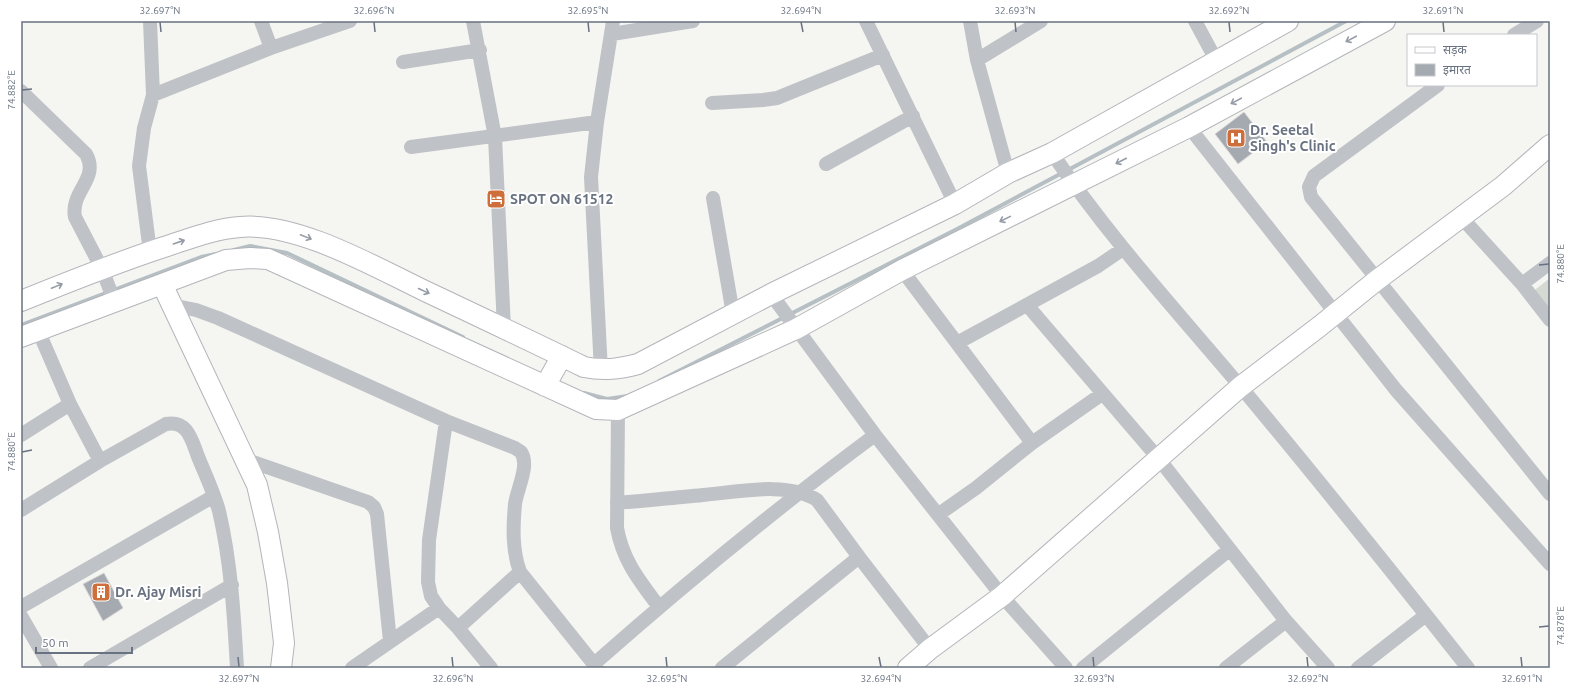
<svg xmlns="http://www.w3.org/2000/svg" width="1571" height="689" font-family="Ubuntu,'Noto Sans Devanagari',sans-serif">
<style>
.green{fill:#d4dad2}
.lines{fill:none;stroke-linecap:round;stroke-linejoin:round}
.stream{stroke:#b6bfc4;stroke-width:4}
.building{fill:#a5aab1;stroke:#d7d7d5}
.secondary-casing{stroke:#b2b5ba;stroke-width:22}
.street{stroke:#bfc2c6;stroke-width:14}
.secondary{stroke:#fff;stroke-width:20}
.oneway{stroke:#959ca6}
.ticks{fill:none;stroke:#687280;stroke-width:1.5}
.labels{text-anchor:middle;stroke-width:4;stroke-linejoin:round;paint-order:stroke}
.poi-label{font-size:14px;font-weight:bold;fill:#687280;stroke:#fff;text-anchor:start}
.neatline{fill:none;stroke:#687280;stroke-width:1.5}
.ticks-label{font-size:10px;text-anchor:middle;fill:#687280}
</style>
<rect width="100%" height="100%" fill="#f5f5f2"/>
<path class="green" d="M1550,278V317L1531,293Z"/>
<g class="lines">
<path class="stream" d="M1068,170L1346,21
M234,250L250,246L287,253L463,337
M21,325L201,257L216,254
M659,381L959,228L1062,173
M584,393L607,399L628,396"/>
</g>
<path class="building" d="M1244,112L1267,142L1238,164L1215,134Z
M104,573L123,608L103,621L83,584Z"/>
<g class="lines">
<g class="secondary-casing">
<path id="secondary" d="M162,284L257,485L268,532L277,583L284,643L281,668
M21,301C68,282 115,263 164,247C189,239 213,229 240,227C297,222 373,266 425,291C478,316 531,341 584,367C604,371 619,369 638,364L771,294L955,204L1008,173L1052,153L1288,21
M21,337L226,260L250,258L268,259L596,409L618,410L796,329L902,270L1189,127L1385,21
M545,386L562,356
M908,668L930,649L1002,596L1240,387L1320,326L1377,280L1503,186L1550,145"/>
</g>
<path class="street" d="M261,21L271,48
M473,21L495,137L504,328
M866,21L955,204
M970,21L977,60L1008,173
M1195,21L1216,60
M612,34L693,21
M1514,35L1537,21
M977,60L1041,21
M403,62L480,50
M1438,85L1314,176L1309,187L1311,197L1550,494
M21,91L86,154C100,179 70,191 75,217L102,269L115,303
M153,95L271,48L350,21
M712,103L763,100L777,98L883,55
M1189,127L1396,390L1550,564
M411,147L597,122
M1052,153C1108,236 1175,309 1240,386C1317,478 1393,573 1468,668
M826,164L913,116
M713,198L733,314
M1461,217L1522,284L1550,320
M150,252L139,166L144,128L153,95L150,21
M902,270L1032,443
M1522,284L1550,263
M771,294L875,435L1002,596L1066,668
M171,305L196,310L218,318L446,421L429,540L428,582L431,596L439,608L458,628L491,668
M1027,305L1159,459L1286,621L1328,668
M38,330L70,404L100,461
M957,343L1098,266L1123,249
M601,371L591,177L597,122L613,21
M618,410L617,528C623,561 639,580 659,607
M446,421L515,448L521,452C530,465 517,489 515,504C513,527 512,550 520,572L597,668
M21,435L70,404
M244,459L368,502L374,507L377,514L390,641
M617,503C646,500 675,498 703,495C737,492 788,481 817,500L859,557L930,649
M21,510L100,461L166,424C189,420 192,442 199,459C206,476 214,493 219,511C231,562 234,615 237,668
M939,514L976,488L1032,443L1102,394
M21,607L214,496
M21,616L51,668
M458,628L520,572
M594,664C685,584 778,507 875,435
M90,668L232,585
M352,668L439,608
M722,668L859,557
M1083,668L1229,550
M1226,668L1286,621
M1358,668L1426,615"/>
<use href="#secondary" class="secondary"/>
</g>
<defs><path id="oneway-shaft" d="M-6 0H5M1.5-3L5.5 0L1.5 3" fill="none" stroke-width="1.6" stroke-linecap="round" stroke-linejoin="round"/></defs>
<g class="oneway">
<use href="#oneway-shaft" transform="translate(1351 39) rotate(152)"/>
<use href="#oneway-shaft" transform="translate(1236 101) rotate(152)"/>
<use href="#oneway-shaft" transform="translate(1121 161) rotate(153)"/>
<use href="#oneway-shaft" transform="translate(1005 219) rotate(154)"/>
<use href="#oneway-shaft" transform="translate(306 237) rotate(22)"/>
<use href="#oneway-shaft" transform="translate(179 242) rotate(-19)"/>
<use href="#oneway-shaft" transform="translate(57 286) rotate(-22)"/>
<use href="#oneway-shaft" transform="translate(424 291) rotate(25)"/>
</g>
<path class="ticks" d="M160,22L161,32M374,22L375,32M588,22L589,32M801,22L803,32M1015,22L1016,32M1229,22L1230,32M1443,22L1444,32M22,90L32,89M1539,265L1549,264M22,452L32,450M1539,627L1549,626M238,657L239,667M452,657L453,667M666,657L667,667M879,657L881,667M1093,657L1094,667M1307,657L1308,667M1521,657L1522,667"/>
<defs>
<g id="hospital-square" transform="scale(1)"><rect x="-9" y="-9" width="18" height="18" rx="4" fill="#ce6e3a" stroke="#fff"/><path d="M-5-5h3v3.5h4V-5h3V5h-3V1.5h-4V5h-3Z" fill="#fff"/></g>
<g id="hotel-square" transform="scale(1)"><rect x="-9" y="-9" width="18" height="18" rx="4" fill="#ce6e3a" stroke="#fff"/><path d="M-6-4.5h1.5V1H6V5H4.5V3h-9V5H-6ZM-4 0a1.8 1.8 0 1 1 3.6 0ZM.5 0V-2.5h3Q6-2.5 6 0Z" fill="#fff"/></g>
<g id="building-square" transform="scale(1)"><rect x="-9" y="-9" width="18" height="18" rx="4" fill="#ce6e3a" stroke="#fff"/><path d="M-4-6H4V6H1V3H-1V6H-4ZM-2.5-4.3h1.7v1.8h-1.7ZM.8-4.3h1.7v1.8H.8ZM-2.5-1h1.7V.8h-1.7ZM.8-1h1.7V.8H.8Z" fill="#fff"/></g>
</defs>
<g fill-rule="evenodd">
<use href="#hospital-square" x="1236" y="138"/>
<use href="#hotel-square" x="496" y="199"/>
<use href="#building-square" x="101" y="592"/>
</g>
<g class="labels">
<g class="poi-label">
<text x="1250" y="135">Dr. Seetal<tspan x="1250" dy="16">Singh's Clinic</tspan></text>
<text x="510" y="204">SPOT ON 61512</text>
<text x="115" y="597">Dr. Ajay Misri</text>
</g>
</g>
<rect width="1571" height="689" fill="none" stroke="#ffffff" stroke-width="44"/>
<rect x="1407" y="34" width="130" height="52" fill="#ffffff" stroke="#c3c7cc"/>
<rect x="1415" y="47" width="20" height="6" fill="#ffffff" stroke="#c3c7cc"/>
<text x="1443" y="54" font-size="12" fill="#687280">सड़क</text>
<rect x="1415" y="64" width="20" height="12" fill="#a5aab1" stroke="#c3c7cc"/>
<text x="1443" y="74" font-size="12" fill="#687280">इमारत</text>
<path d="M36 647v6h96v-6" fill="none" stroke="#687280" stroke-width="2"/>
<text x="42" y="647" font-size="12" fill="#687280" stroke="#ffffff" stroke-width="3" paint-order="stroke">50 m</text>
<rect x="22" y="22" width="1527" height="645" class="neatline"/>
<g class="ticks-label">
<text x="160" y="14">32.697°N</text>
<text x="374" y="14">32.696°N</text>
<text x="588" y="14">32.695°N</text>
<text x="801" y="14">32.694°N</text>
<text x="1015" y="14">32.693°N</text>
<text x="1229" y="14">32.692°N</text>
<text x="1443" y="14">32.691°N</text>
<text transform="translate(11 90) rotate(-90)" y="4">74.882°E</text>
<text transform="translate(1560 264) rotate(-90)" y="4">74.880°E</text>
<text transform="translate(11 452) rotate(-90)" y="4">74.880°E</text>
<text transform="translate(1560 626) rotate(-90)" y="4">74.878°E</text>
<text x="239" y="682">32.697°N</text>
<text x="453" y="682">32.696°N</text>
<text x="667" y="682">32.695°N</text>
<text x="881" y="682">32.694°N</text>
<text x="1094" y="682">32.693°N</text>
<text x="1308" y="682">32.692°N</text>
<text x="1522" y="682">32.691°N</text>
</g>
</svg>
